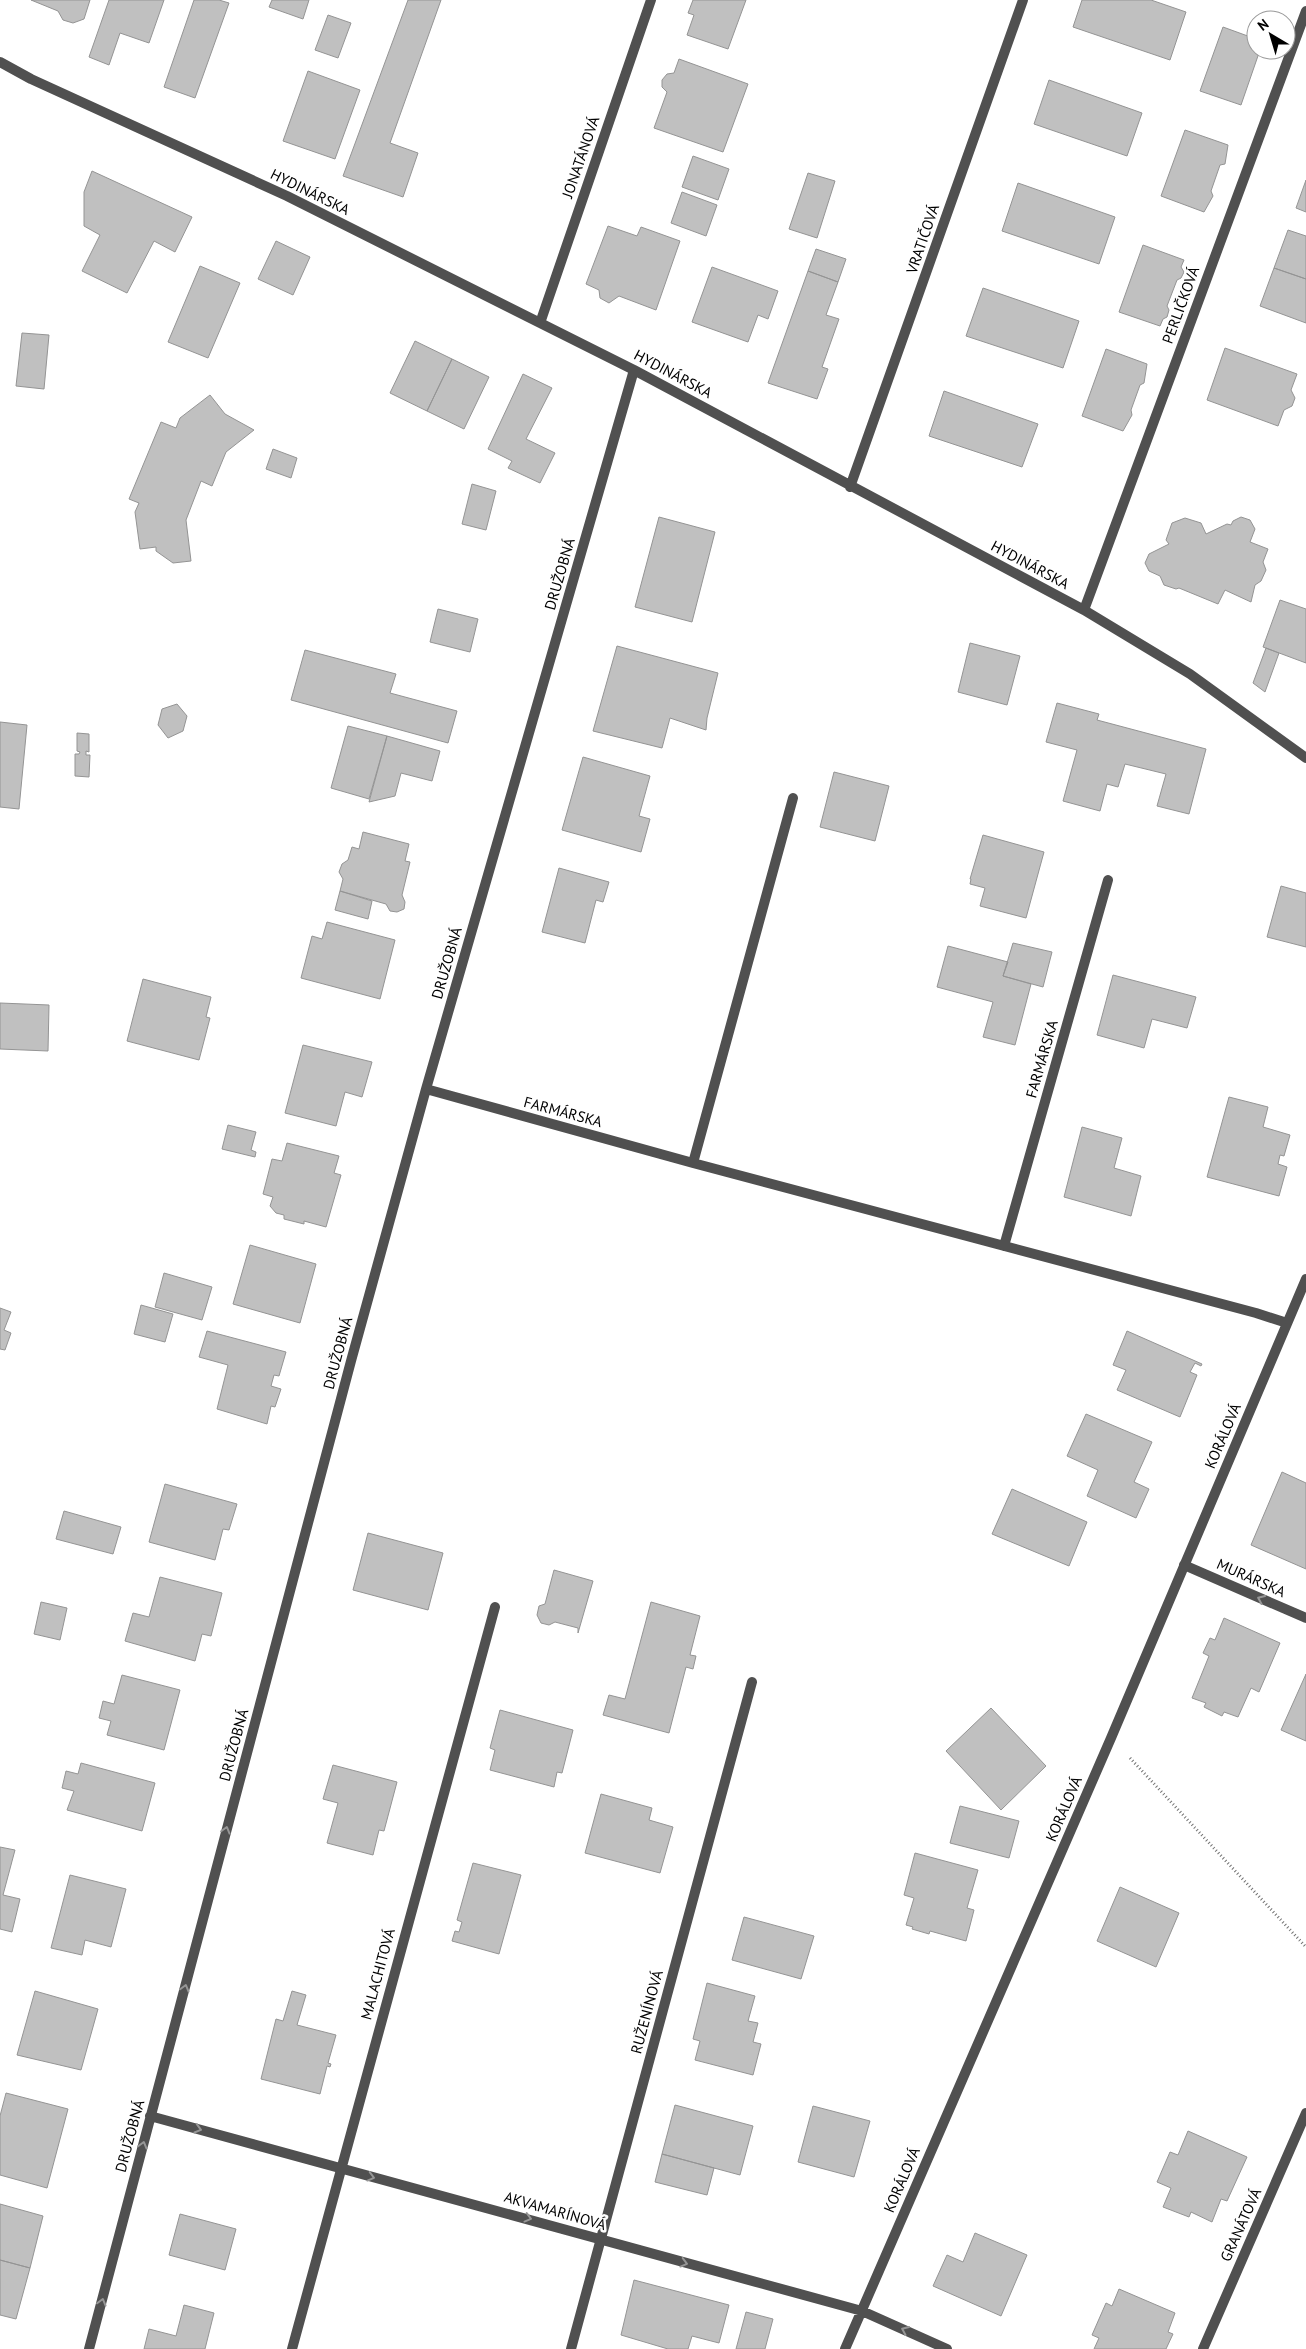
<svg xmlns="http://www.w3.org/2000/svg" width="1306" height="2349" font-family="'PT Sans',sans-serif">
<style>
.building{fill:#c0c0c0;stroke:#949494}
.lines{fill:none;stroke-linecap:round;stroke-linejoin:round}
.path{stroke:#727272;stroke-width:3;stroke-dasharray:1 2.5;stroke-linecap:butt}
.minor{stroke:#505050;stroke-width:10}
.oneway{stroke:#969696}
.labels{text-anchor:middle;stroke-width:5;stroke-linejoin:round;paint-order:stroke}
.street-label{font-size:15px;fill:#000;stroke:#fff}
</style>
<rect width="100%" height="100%" fill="#fff"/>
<path class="building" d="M31,0H90L84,19L73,23L63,20L58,11Z
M109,0H164L149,43L120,33L109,65L89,57Z
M194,0H219L229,3L195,98L164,87Z
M272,0H309L303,19L269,7Z
M408,0H441L390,143L418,153L403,197L343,176Z
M693,0H746L728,49L687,35L694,15L688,13Z
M1082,0H1151L1186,12L1170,60L1073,27Z
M328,15L351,23L338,58L315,50Z
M1223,27L1256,39V50H1260L1241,105L1200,91Z
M679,59L748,84L723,152L654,128L667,92L662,87V80L667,74L674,73Z
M308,71L360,90L335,159L283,141Z
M1049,80L1142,113L1127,156L1034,124Z
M1185,130L1228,145L1225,164L1220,165L1211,191L1213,196L1204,212L1161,196Z
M693,156L729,169L718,200L682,187Z
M92,171L192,217L175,252L154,241L127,293L82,271L100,235L84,226V192Z
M808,173L835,181L817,238L789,229Z
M1306,180V212L1296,208Z
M1018,183L1115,217L1099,264L1002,231Z
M682,192L717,205L706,236L671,223Z
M608,226L637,236L641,227L680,241L656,310L619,296L609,303L600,298L599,290L586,284Z
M1288,230L1306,236V279L1274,268Z
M276,241L310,257L293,295L258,279Z
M1143,245L1184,260L1181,267L1184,272L1181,278L1177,280L1167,306L1169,310L1167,317L1163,319L1160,326L1119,312Z
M816,249L846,259L838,282L808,271Z
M200,266L240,283L208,358L168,342Z
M712,267L778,291L768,319L758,315L748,342L692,322Z
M1274,268L1306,279V323L1260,306Z
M808,271L838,282L826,315L839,319L822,367L828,369L817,399L768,383Z
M983,288L1079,321L1063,368L966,336Z
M22,333L49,335L44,389L16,386Z
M415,341L452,359L427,411L390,393Z
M1225,348L1297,374L1291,390L1295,398L1292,406L1284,410L1278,426L1207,400Z
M1106,349L1147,364L1144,383L1140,385L1131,410L1132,415L1123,431L1082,416Z
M452,359L489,377L464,429L427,411Z
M523,374L552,388L526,439L555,453L540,483L508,468L512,461L488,449Z
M944,391L1038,424L1022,467L929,436Z
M210,395L225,414L254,430L226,452L212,486L201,481L186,520L191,561L173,563L156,551V547L140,549L135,512L139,503L129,499L161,422L176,428L180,418Z
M273,449L297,458L291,478L266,469Z
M472,484L496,491L486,530L462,524Z
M659,517L715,532L692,622L635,607Z
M1241,517L1250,520L1255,529L1250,542L1268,549L1263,562L1266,570L1261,581L1255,585L1251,602L1225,590L1218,604L1179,588L1176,589L1164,585L1160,576L1149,571L1145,563L1149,554L1169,544L1166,540L1172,523L1185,518L1201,523L1206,534L1227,524L1231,525L1233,521Z
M1280,600L1306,609V663L1263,647Z
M438,609L478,619L470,652L430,642Z
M970,643L1020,656L1007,705L958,692Z
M617,646L718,673L707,718L706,730L670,718L662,748L593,731Z
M1266,648L1279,653L1265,692L1253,683Z
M305,650L396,674L390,693L457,711L448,743L291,700Z
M1057,703L1099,714L1097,720L1206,749L1189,814L1157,806L1166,774L1125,764L1118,787L1107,784L1100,811L1063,801L1077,750L1046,742Z
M177,704L187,716L183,731L168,738L158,725L162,709Z
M0,722L27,725L19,809L0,807Z
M348,726L387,736L369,799L331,788Z
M77,733L89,734V752L86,751V755H90L89,777L75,776V754H79L80,752L77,751Z
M387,736L440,751L432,781L401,773L395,796L369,802Z
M583,757L650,776L639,816L650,819L641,852L562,830Z
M834,772L889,786L875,841L820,827Z
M363,832L409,844L405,861L410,862L402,895L405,902L404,909L397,912L390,911L386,904L340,891L343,879L339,872L342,864L348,860L352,847L359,849Z
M983,835L1044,852L1026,918L980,906L985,888L970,884L971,879H970Z
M559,868L609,882L603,902L596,900L585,943L542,932Z
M1281,886L1306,893V947L1267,937Z
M340,891L372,901L368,919L335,910Z
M327,922L395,940L380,999L301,978L312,936L322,939Z
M1013,943L1052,952L1043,987L1003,976Z
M948,946L1008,962L1003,976L1031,984L1015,1045L983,1037L993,1002L937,987Z
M1113,975L1196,997L1187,1028L1152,1019L1144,1048L1097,1035Z
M143,979L211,997L206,1017L210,1018L199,1060L127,1041Z
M0,1003L49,1005L48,1051L0,1049Z
M303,1045L372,1062L362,1097L345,1092L336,1126L285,1113Z
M1229,1097L1268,1107L1263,1127L1290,1135L1284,1156L1280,1155L1278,1164L1287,1167L1279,1196L1207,1177Z
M228,1125L256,1132L251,1150L256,1152L255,1157L222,1149Z
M1082,1127L1122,1138L1114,1168L1141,1176L1131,1216L1064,1197Z
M287,1143L339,1156L334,1173L341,1175L326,1227L304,1221V1224L284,1219V1215L276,1213L270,1206L273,1197L263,1194L272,1159L282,1161Z
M250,1245L316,1264L300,1323L233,1304Z
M164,1273L212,1287L202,1320L155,1307Z
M141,1305L173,1314L165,1342L134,1334Z
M0,1308L11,1312L4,1330L11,1333L5,1350L0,1349Z
M207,1331L286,1352L279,1376L274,1375L271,1386L281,1389L275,1407L271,1406L267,1424L217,1409L228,1365L199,1357Z
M1127,1331L1202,1364L1201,1366L1195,1363L1190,1372L1197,1375L1180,1417L1117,1390L1126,1370L1113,1365Z
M1086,1414L1152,1442L1134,1482L1149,1489L1136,1518L1087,1496L1098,1470L1067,1456Z
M1282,1472L1306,1483V1569L1251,1545Z
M165,1484L237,1504L229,1530L223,1529L215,1560L149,1542Z
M1012,1489L1087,1522L1069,1566L992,1534Z
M64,1511L121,1527L113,1554L56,1539Z
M368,1533L443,1553L428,1610L353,1590Z
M554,1570L593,1581L578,1633V1628L555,1622L549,1625L541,1623L537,1615L539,1606L545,1604Z
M160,1577L222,1593L211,1636L202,1634L195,1661L125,1641L133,1613L149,1617Z
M41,1602L67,1608L60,1640L34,1634Z
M651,1602L700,1616L690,1655L696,1656L693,1669L686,1667L669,1733L603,1715L609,1695L625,1699Z
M1224,1618L1280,1643L1259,1692L1251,1688L1238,1717L1224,1712L1222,1716L1204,1707L1206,1703L1192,1698L1209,1656L1203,1653L1210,1638L1215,1640Z
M1306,1674V1741L1281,1730Z
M122,1675L180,1690L164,1750L107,1735L111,1721L99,1718L103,1701L114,1704Z
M991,1708L1046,1766L1001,1810L946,1751Z
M500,1710L573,1730L562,1773L557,1772L554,1787L490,1770L495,1750L490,1748Z
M81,1763L155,1783L142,1831L67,1810L74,1791L62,1788L66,1771L78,1774Z
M333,1765L397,1782L384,1831L379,1830L373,1855L327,1843L338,1803L323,1799Z
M601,1794L652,1808L649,1820L673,1827L660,1873L585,1853Z
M960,1806L1019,1821L1009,1858L950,1843Z
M0,1847L15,1850L3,1895L20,1899L12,1932L0,1929Z
M915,1853L978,1870L967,1908L974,1910L966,1941L930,1931L929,1934L912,1929L913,1927L906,1925L914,1898L904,1895Z
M473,1863L521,1875L499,1954L452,1941L455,1931L459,1932L462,1922L457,1920Z
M70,1875L126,1889L111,1947L85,1940L82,1955L51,1948Z
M1120,1887L1179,1913L1156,1967L1097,1941Z
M744,1917L814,1936L801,1979L732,1960Z
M707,1983L755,1996L748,2021L758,2023L753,2042L761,2044L753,2075L695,2060L700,2041L693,2039Z
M35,1991L98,2009L81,2070L17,2055Z
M292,1991L306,1995L297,2025L336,2035L328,2063L331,2064L330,2067L327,2066L320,2094L261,2079L276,2019L283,2021Z
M6,2093L68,2109L47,2188L0,2175V2116Z
M675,2105L753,2126L740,2175L662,2154Z
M813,2106L870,2121L854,2177L798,2162Z
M1188,2131L1247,2157L1227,2201L1221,2199L1212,2222L1191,2212L1189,2217L1163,2207L1171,2188L1157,2182L1170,2152L1178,2155Z
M662,2154L714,2168L707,2195L655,2182Z
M0,2204L43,2216L30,2268L0,2260Z
M180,2214L236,2229L225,2270L169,2255Z
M975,2233L1027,2255L1001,2316L933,2286L947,2255L963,2262Z
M0,2260L30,2268L16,2319L0,2315Z
M634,2280L729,2305L719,2343L692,2336L688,2349H668L621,2335Z
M1119,2289L1175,2313L1168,2332L1173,2334L1166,2349H1094L1099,2338L1092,2335L1106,2303L1112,2306Z
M184,2305L214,2313L205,2349H144L149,2329L176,2336Z
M746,2312L773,2319L765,2349H736Z"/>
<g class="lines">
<path class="path" d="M1130,1758L1306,1947"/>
<path class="minor" d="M0,62L31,79L287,196L634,370L1084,610L1190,674L1306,758
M540,323L651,0
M850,487L1023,0
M1084,610L1306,11
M426,1089L693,1163L1256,1313L1287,1323
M693,1163L793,798
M1004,1246L1108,880
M1184,1565L1306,1618
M150,2116L862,2311L947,2349
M89,2349L351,1361L426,1089L634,370
M292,2349L495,1607
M571,2349L752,1682
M845,2349L1111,1738L1306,1279
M1203,2349L1306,2113"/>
</g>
<defs><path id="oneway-chevron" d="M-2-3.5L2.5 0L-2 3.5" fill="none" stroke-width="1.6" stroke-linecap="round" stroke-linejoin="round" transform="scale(1.25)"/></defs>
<g class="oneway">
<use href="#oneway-chevron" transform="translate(1261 1599) rotate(-156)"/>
<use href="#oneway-chevron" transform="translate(226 1830) rotate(-75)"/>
<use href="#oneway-chevron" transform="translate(185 1988) rotate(-75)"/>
<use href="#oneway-chevron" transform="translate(198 2129) rotate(16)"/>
<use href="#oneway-chevron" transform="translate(143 2145) rotate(-75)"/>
<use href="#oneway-chevron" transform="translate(371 2177) rotate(15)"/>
<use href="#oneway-chevron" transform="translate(528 2218) rotate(15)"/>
<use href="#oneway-chevron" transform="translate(684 2263) rotate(15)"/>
<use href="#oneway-chevron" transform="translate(102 2302) rotate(-75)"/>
<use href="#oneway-chevron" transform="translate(905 2330) rotate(-156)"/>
</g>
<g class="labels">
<g class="street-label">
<text transform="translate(581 157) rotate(-71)" y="5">JONATÁNOVÁ</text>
<text transform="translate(310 192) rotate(26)" y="5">HYDINÁRSKA</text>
<text transform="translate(923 239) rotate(-71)" y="5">VRATIČOVÁ</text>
<text transform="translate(1181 305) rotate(-70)" y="5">PERLIČKOVÁ</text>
<text transform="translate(673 374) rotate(28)" y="5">HYDINÁRSKA</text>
<text transform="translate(1030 565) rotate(28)" y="5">HYDINÁRSKA</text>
<text transform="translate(560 574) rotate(-74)" y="5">DRUŽOBNÁ</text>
<text transform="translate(447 963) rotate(-74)" y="5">DRUŽOBNÁ</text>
<text transform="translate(1042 1059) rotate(-74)" y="5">FARMÁRSKA</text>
<text transform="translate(563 1112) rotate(15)" y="5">FARMÁRSKA</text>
<text transform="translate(338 1353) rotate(-75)" y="5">DRUŽOBNÁ</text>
<text transform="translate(1223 1436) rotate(-67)" y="5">KORÁLOVÁ</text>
<text transform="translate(1251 1578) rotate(24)" y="5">MURÁRSKA</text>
<text transform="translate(234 1745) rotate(-75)" y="5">DRUŽOBNÁ</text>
<text transform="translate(1064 1809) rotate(-67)" y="5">KORÁLOVÁ</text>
<text transform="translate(378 1974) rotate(-75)" y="5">MALACHITOVÁ</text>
<text transform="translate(647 2012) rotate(-75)" y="5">RUŽENÍNOVÁ</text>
<text transform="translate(130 2136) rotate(-75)" y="5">DRUŽOBNÁ</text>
<text transform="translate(902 2180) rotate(-67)" y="5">KORÁLOVÁ</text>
<text transform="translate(555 2211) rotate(16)" y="5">AKVAMARÍNOVÁ</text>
<text transform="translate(1241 2225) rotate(-66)" y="5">GRANÁTOVÁ</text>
</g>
</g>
<g transform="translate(1271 35) rotate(322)"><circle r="24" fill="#ffffff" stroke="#999999"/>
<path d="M0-4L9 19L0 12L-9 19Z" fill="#000000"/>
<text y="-8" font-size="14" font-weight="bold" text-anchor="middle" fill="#000000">N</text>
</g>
</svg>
